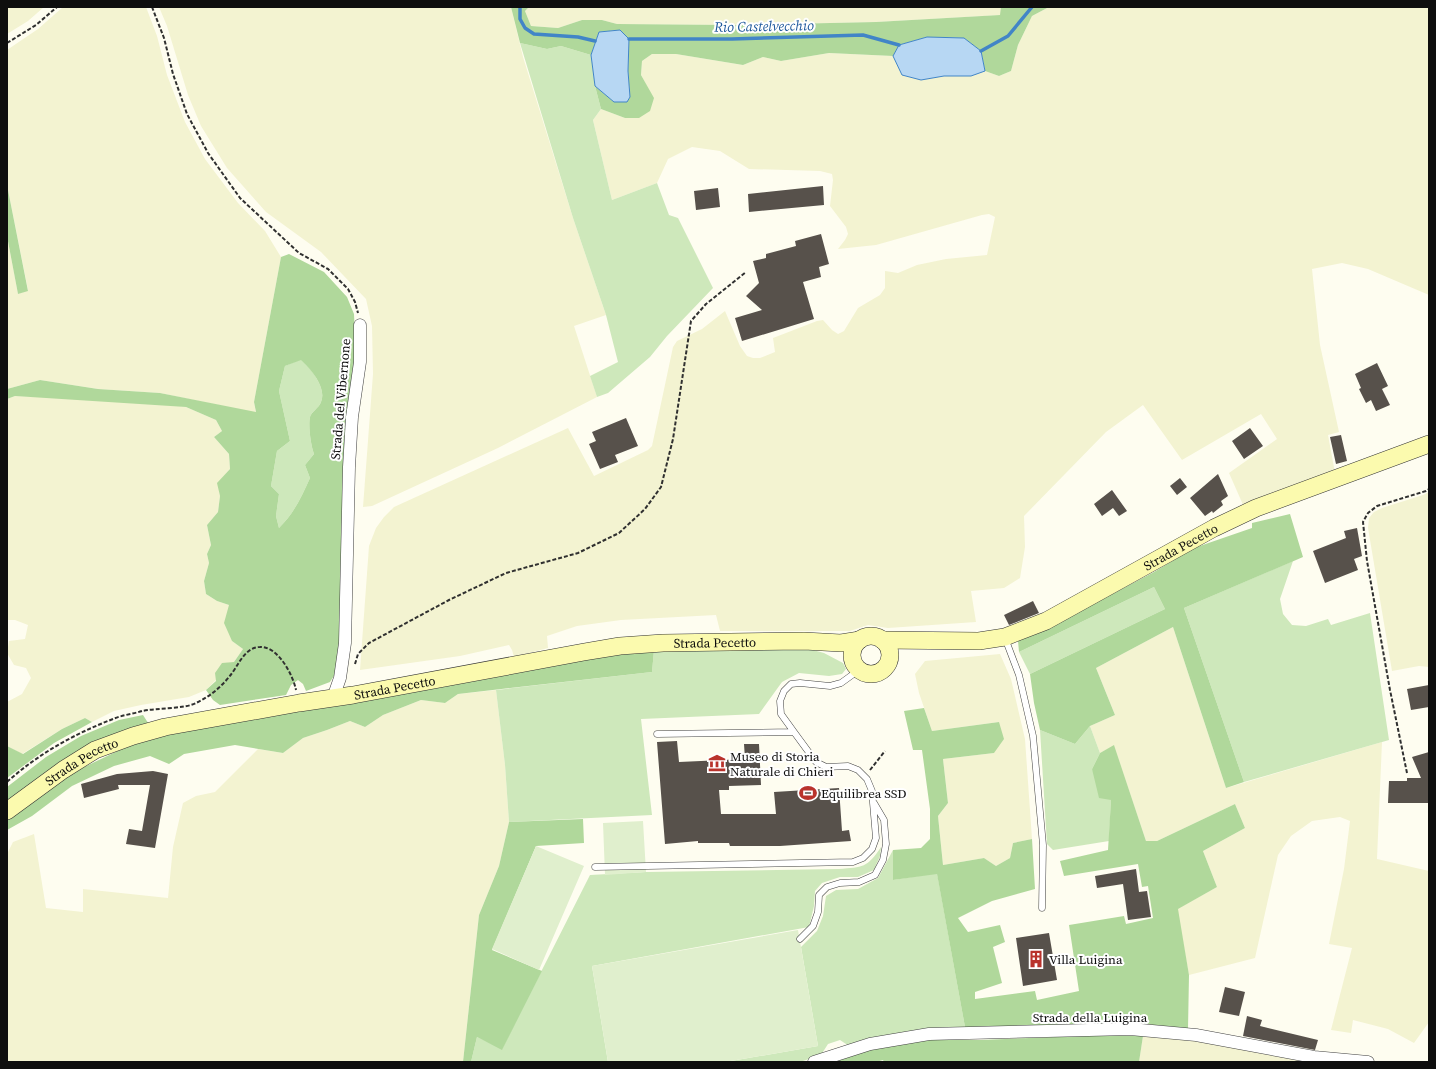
<svg xmlns="http://www.w3.org/2000/svg" width="1436" height="1069" font-family="'Source Serif 4',serif">
<style>
.farmland{fill:#f3f3d1}
.green{fill:#cee8bb}
.forest{fill:#b0d89b;fill-rule:evenodd}
.pitch{fill:#e0efcd}
.water{fill:#b7d7f3;stroke:#4185c7}
.lines{fill:none;stroke-linecap:round;stroke-linejoin:round}
.stream{stroke:#4185c7;stroke-width:3.5}
.building{fill:#57514b}
.lane-casing{stroke:#414141;stroke-width:7}
.street-casing{stroke:#414141;stroke-width:13}
.secondary-casing{stroke:#303030;stroke-width:18}
.path{stroke:#303030;stroke-width:2;stroke-dasharray:4 2;stroke-linecap:butt}
.lane{stroke:#fff;stroke-width:6}
.street{stroke:#fff;stroke-width:12}
.secondary{stroke:#fbfaae;stroke-width:17}
.labels{text-anchor:middle;stroke-width:4;stroke-linejoin:round;paint-order:stroke}
.street-label{font-size:13px;fill:#0e0e0e;stroke:#fff}
.poi-label{font-size:13px;fill:#0e0e0e;stroke:#fff;text-anchor:start}
.water-label{font-size:14px;font-style:italic;fill:#1d579b;stroke:#fff}
</style>
<rect width="100%" height="100%" fill="#fefdf0"/>
<path class="farmland" d="M7,7H44L28,21L7,34Z
M63,7H146L157,36L167,75L185,122L205,159L238,203L265,231L281,257L254,402L256,413L160,393L98,389L40,380L7,389V236L18,294L28,290L7,185V50L38,29Z
M159,7H511L523,57L573,218L606,315L574,326L597,397L498,448L372,506L363,507L373,374L372,326L366,299L321,252L266,212L227,168L201,126L188,95L167,26Z
M529,7H1001V15L876,22L732,25L617,24L602,20H582L558,28L531,26L525,11Z
M1049,7H1429V295L1368,269L1342,263L1312,269L1320,345L1339,432L1328,435L1335,473L1244,507L1229,473L1277,439L1261,414L1182,460L1143,405L1106,432L1024,516L1025,547L1020,578L1004,588L971,591L976,622L888,628L868,625L850,631H720L716,615L621,620L577,626L547,636L548,648L514,657L512,650L509,645L460,656L360,670L369,546L376,528L384,517L394,507L568,428L594,476L648,450L652,446L673,347L677,341L702,329L725,311L740,346L747,356L753,358H760L775,352L773,338L817,321L823,320L832,330L838,334L844,331L858,308L880,295L885,288V271L898,273L917,265L946,259L987,255L995,217L989,214L982,215L876,245L838,249L845,240L848,234L846,227L830,206L833,180L832,174L820,171L749,169L720,151L692,147L668,159L657,183L612,200L593,120L601,109L625,118L653,98L641,75L642,61L652,54H676L743,65L763,57L781,61L829,53L893,56L902,75L921,80L944,76H971L985,71L999,76L1011,71L1018,45L1032,16Z
M15,396L136,399L186,407L216,420L222,431L214,437L229,454L230,469L218,483L220,496L218,512L207,525L211,545L207,554L209,563L204,581L206,594L217,601L229,605L232,641L243,649L234,662L206,690L189,697L141,705L114,711L92,722L85,718L62,729L22,754L7,746V702L22,694L31,678L26,668L14,665L7,653L9,641L25,639L28,625L15,620H7V399Z
M1429,492V667L1419,666L1392,671L1368,528L1369,518L1374,512L1382,508L1423,495Z
M1173,627L1226,788L1382,742L1377,859L1429,871V1022L1414,1043L1388,1029L1353,1020L1351,1033L1331,1030L1352,948L1329,944L1344,869L1350,821L1340,817L1312,821L1291,836L1278,855L1255,958L1189,975L1177,909L1217,887L1203,851L1245,828L1235,804L1157,841H1146L1114,746L1100,753L1090,726L1115,715L1096,668Z
M1000,654L1011,679L1025,739L1032,839L1013,843L1010,858L996,866L984,858L943,865L938,816L948,803L943,759L994,753L999,722L932,731L919,693L915,674L925,661Z
M496,690L505,765L509,822L499,866L479,915L463,1062H7V854L13,842L34,834L46,908L83,912V889L168,898L173,847L183,803L196,796L215,792L258,749L283,753L303,738L327,730L350,721L365,727L383,715L421,700L445,703L458,694Z
M1143,1036L1197,1040L1316,1062H1139Z"/>
<path class="green" d="M520,43L547,49L561,46L591,55L595,86L601,109L593,120L612,200L657,183L669,215L678,218L713,288L667,336L650,357L608,393L597,397L590,376L618,362L606,315L573,218Z
M301,359C311,369 327,388 321,402C319,408 311,412 310,417C308,426 311,446 314,454L305,465L310,478C301,498 294,513 279,528L276,516L279,494L271,486L277,451L290,441L279,391L285,366Z
M1293,561L1280,599L1283,614L1292,625L1306,626L1328,619L1331,625L1370,613L1389,740L1244,782L1184,608Z
M1154,587L1165,609L1030,674L1019,652Z
M802,647L824,653L843,663L846,669L842,674L829,676L799,673L782,682L759,714L641,719L652,815L509,822L505,765L496,690L652,672L654,650Z
M1090,726L1100,753L1092,769L1111,800L1109,841L1053,850L1047,844L1040,730L1075,744Z
M881,847L880,856L874,870L858,877H840L822,883L815,891L814,906L809,927L592,966L608,1062H471L477,1037L502,1049L590,875L646,872L839,869C863,867 867,868 881,847Z
M893,850V880L937,873L965,1027L922,1029L849,1046L840,1040L828,1044L821,1055L800,1062H725L818,1046L801,947L817,931L823,916L826,896L836,890L858,889L878,878Z"/>
<path class="forest" d="M511,7H529L525,11L531,26L558,28L582,20H602L617,24L732,25L876,22L1000,15L1001,7H1049L1032,16L1018,45L1011,71L999,76L985,71L981,51L964,38L927,37L899,45L893,56L829,53L781,61L763,57L743,65L676,54H652L642,61L641,75L654,98L650,111L639,118H625L601,109L595,86L614,102L630,98L628,71L629,39L620,30L599,32L591,55L561,46L547,49L520,43Z
M7,185L28,291L18,294L7,236Z
M289,254L324,272L347,297L354,314L356,359L345,500L341,530V644L337,671L330,682L306,691L303,684L298,680L291,685L286,695L220,705L213,700L206,690L216,681L215,673L222,663L234,662L243,649L232,641L224,623L229,605L217,601L206,594L204,581L209,563L207,554L211,545L207,525L218,512L220,496L217,483L230,469L229,454L214,437L222,431L216,420L186,407L15,396L7,399V389L40,380L98,389L160,393L256,412L254,402L281,257ZM301,360C311,369 327,388 321,402C319,408 311,412 310,417C308,426 311,446 314,454L305,465L310,478C301,498 294,513 279,528L276,516L279,494L271,486L277,451L290,441L279,391L285,366Z
M1290,514L1303,557L1184,608L1244,782L1226,788L1173,627L1096,668L1115,715L1090,726L1075,744L1040,730L1034,703L1030,674L1165,609L1154,587L1019,652L1018,641L1082,610L1154,572L1194,548L1252,528V523Z
M654,650L652,672L458,694L445,703L421,700L383,715L365,727L350,721L327,730L303,738L283,753L235,745L184,754L169,764L150,756L114,766L72,786L32,816L7,830V818L76,771L128,746L167,733L584,658Z
M924,708L932,731L999,722L1004,739L994,753L943,759L948,803L938,816L943,865L984,858L996,866L1010,858L1013,843L1032,839L1035,889L992,901L958,918L968,932L1000,925L1005,942L993,947L1002,983L975,992V999L1035,991L1037,1000L1079,991L1069,925L1124,916L1126,924L1153,918L1148,886L1142,887L1138,864L1064,876L1060,861L1108,850L1111,800L1099,798L1092,769L1100,753L1114,745L1146,841H1157L1235,804L1245,828L1203,851L1217,887L1178,909L1189,975L1188,1029L1136,1023L998,1028L965,1027L937,874L893,880V850L921,848L930,839V809L922,750H913L904,711Z
M143,715L150,726L7,805V787L46,757L81,736L119,720Z
M85,718L92,722L54,743L7,778V746L23,754L62,729Z
M583,819L584,843L536,846L492,950L542,971L502,1050L477,1037L471,1062H463L479,915L499,866L509,822Z
M1107,1035L1143,1036L1139,1062H884L883,1060C876,1062 867,1064 861,1061L856,1062H828L881,1047L922,1040H980Z"/>
<path class="pitch" d="M643,821L646,872L605,875L603,823Z
M536,846L584,866L539,970L492,949Z
M798,930L818,1046L725,1062H608L592,966Z"/>
<path class="water" d="M620,30L629,39L628,71L630,97L627,102H614L595,86L591,55L599,32Z
M927,37L964,38L981,51L985,71L971,76H944L921,80L902,75L893,56L899,45Z"/>
<g class="lines">
<path class="stream" d="M520,7V19L525,28L534,34L578,37L595,41
M629,39H732L863,35L899,45
M981,51L1008,36L1032,7"/>
</g>
<path class="building" d="M823,186L824,205L749,212L748,194Z
M718,188L720,207L696,210L694,191Z
M821,234L829,264L819,267L821,277L803,282L814,319L742,341L735,318L762,310L746,296L759,283L753,261L766,258V254L796,246L795,241Z
M1377,363L1388,386L1382,389L1390,405L1376,411L1371,400L1366,403L1359,389L1361,388L1355,374Z
M626,418L638,446L615,455L618,462L600,469L589,444L596,441L592,432Z
M1250,428L1263,446L1244,459L1232,441Z
M1341,435L1347,461L1336,464L1330,437Z
M1218,474L1228,496L1221,501L1223,505L1213,513L1212,511L1205,516L1190,498Z
M1180,478L1187,487L1177,495L1170,486Z
M1112,490L1127,511L1119,516L1113,508L1102,516L1094,504Z
M1357,528L1362,556L1354,559L1358,570L1325,583L1313,551L1346,538L1344,531Z
M1033,601L1039,613L1009,625L1004,615Z
M1429,685V707L1411,710L1407,689Z
M677,741L679,762L745,759L744,744H759L761,785L729,786V790H719L721,814H776L774,792L839,788L842,831L849,830L851,841L780,846H730L729,843H698V841L665,844L657,742Z
M1429,752V803H1388L1389,781H1407V778H1421L1412,757Z
M153,771L168,774L155,848L126,844L129,829L142,831L150,785H118L119,789L84,798L81,784L117,774Z
M1136,869L1139,892L1147,891L1151,917L1128,920L1123,884L1097,888L1095,876Z
M1049,933L1057,980L1023,986L1016,938Z
M1225,987L1245,992L1239,1016L1219,1012Z
M1247,1016L1262,1020L1260,1026L1318,1040L1315,1050L1243,1036Z"/>
<g class="lines">
<g class="lane-casing">
<path id="lane" d="M1005,638L1019,675L1033,736L1043,845L1042,908
M794,732L781,714L780,701L784,691L791,684L800,683L830,686L841,683L859,670
M595,867L853,862L863,858L872,849L876,838L872,791L867,779L858,770L848,766L826,767L816,762L794,732L657,734
M800,939L813,926L818,912L819,895L827,887L840,883L859,882L875,875L883,860L886,844L884,820L874,803"/>
</g>
<g class="street-casing">
<path id="street" d="M333,698L340,678L345,643L349,467L352,417L360,362V325
M814,1062L870,1044L929,1034L1130,1029L1196,1035L1314,1057L1368,1062"/>
</g>
<g class="secondary-casing">
<g id="secondary">
<circle cx="871" cy="655" r="19"/>
<path id="s1" d="M882,640L979,641L1005,637L1046,621L1214,528L1256,508L1429,444"/>
<path id="s2" d="M7,811L63,770L95,750L133,736L165,727L299,703L353,695L584,652L620,646L663,643L804,641L841,643L860,640"/>
</g>
</g>
<path class="path" d="M152,7L164,38L173,74L187,114L208,153L240,198L299,253L328,269L348,289L355,302L358,313
M7,43L36,25L57,7
M355,664L358,654L369,643L449,600L506,573L578,553L619,533L645,509L661,487L673,439L691,321L706,304L746,272
M870,770L885,751
M1407,773L1390,690L1367,561L1363,522L1368,513L1377,506L1426,491L1429,489
M7,782C38,754 74,734 113,719C122,715 133,714 142,711C156,708 185,709 196,703C209,697 220,688 229,677C238,667 244,647 260,647C278,646 293,675 296,690"/>
<use href="#lane" class="lane"/>
<use href="#street" class="street"/>
<use href="#secondary" class="secondary"/>
</g>
<defs>
<g id="museum-bare" transform="scale(1.38)"><path d="M0-6L6-3V-2H-6V-3ZM-5-1h2V3h-2ZM-1-1h2V3h-2ZM3-1h2V3H3ZM-6 4H6V6H-6Z" fill="#b9332c" stroke="#fff" stroke-width="2.5" paint-order="stroke"/></g>
<g id="stadium-bare" transform="scale(1.38)"><path d="M0-5a6.5 5 0 1 0 0 10a6.5 5 0 1 0 0-10ZM-3.5-1.8h7v3.6h-7Z" fill="#b9332c" stroke="#fff" stroke-width="2.5" paint-order="stroke"/></g>
<g id="building-bare" transform="scale(1.38)"><path d="M-4-6H4V6H1V3H-1V6H-4ZM-2.5-4.3h1.7v1.8h-1.7ZM.8-4.3h1.7v1.8H.8ZM-2.5-1h1.7V.8h-1.7ZM.8-1h1.7V.8H.8Z" fill="#b9332c" stroke="#fff" stroke-width="2.5" paint-order="stroke"/></g>
</defs>
<g fill-rule="evenodd">
<use href="#museum-bare" x="717" y="763"/>
<use href="#stadium-bare" x="808" y="793"/>
<use href="#building-bare" x="1036" y="959"/>
</g>
<g class="labels">
<g class="street-label">
<text transform="translate(340 399) rotate(-85)" y="5">Strada del Vibernone</text>
<text dy="5" stroke="none"><textPath href="#s1" startOffset="321">Strada Pecetto</textPath></text>
<text dy="5" stroke="none"><textPath href="#s2" startOffset="738">Strada Pecetto</textPath></text>
<text dy="5" stroke="none"><textPath href="#s2" startOffset="414">Strada Pecetto</textPath></text>
<text dy="5" stroke="none"><textPath href="#s2" startOffset="90">Strada Pecetto</textPath></text>
<text x="1090" y="1022">Strada della Luigina</text>
</g>
<g class="poi-label">
<text x="730" y="761">Museo di Storia<tspan x="730" dy="15">Naturale di Chieri</tspan></text>
<text x="821" y="798">Equilibrea SSD</text>
<text x="1049" y="964">Villa Luigina</text>
</g>
<g class="water-label">
<text transform="translate(764 26) rotate(-1)" y="5">Rio Castelvecchio</text>
</g>
</g>
<rect width="1436" height="1069" fill="none" stroke="#0e0e0e" stroke-width="16"/>
</svg>
